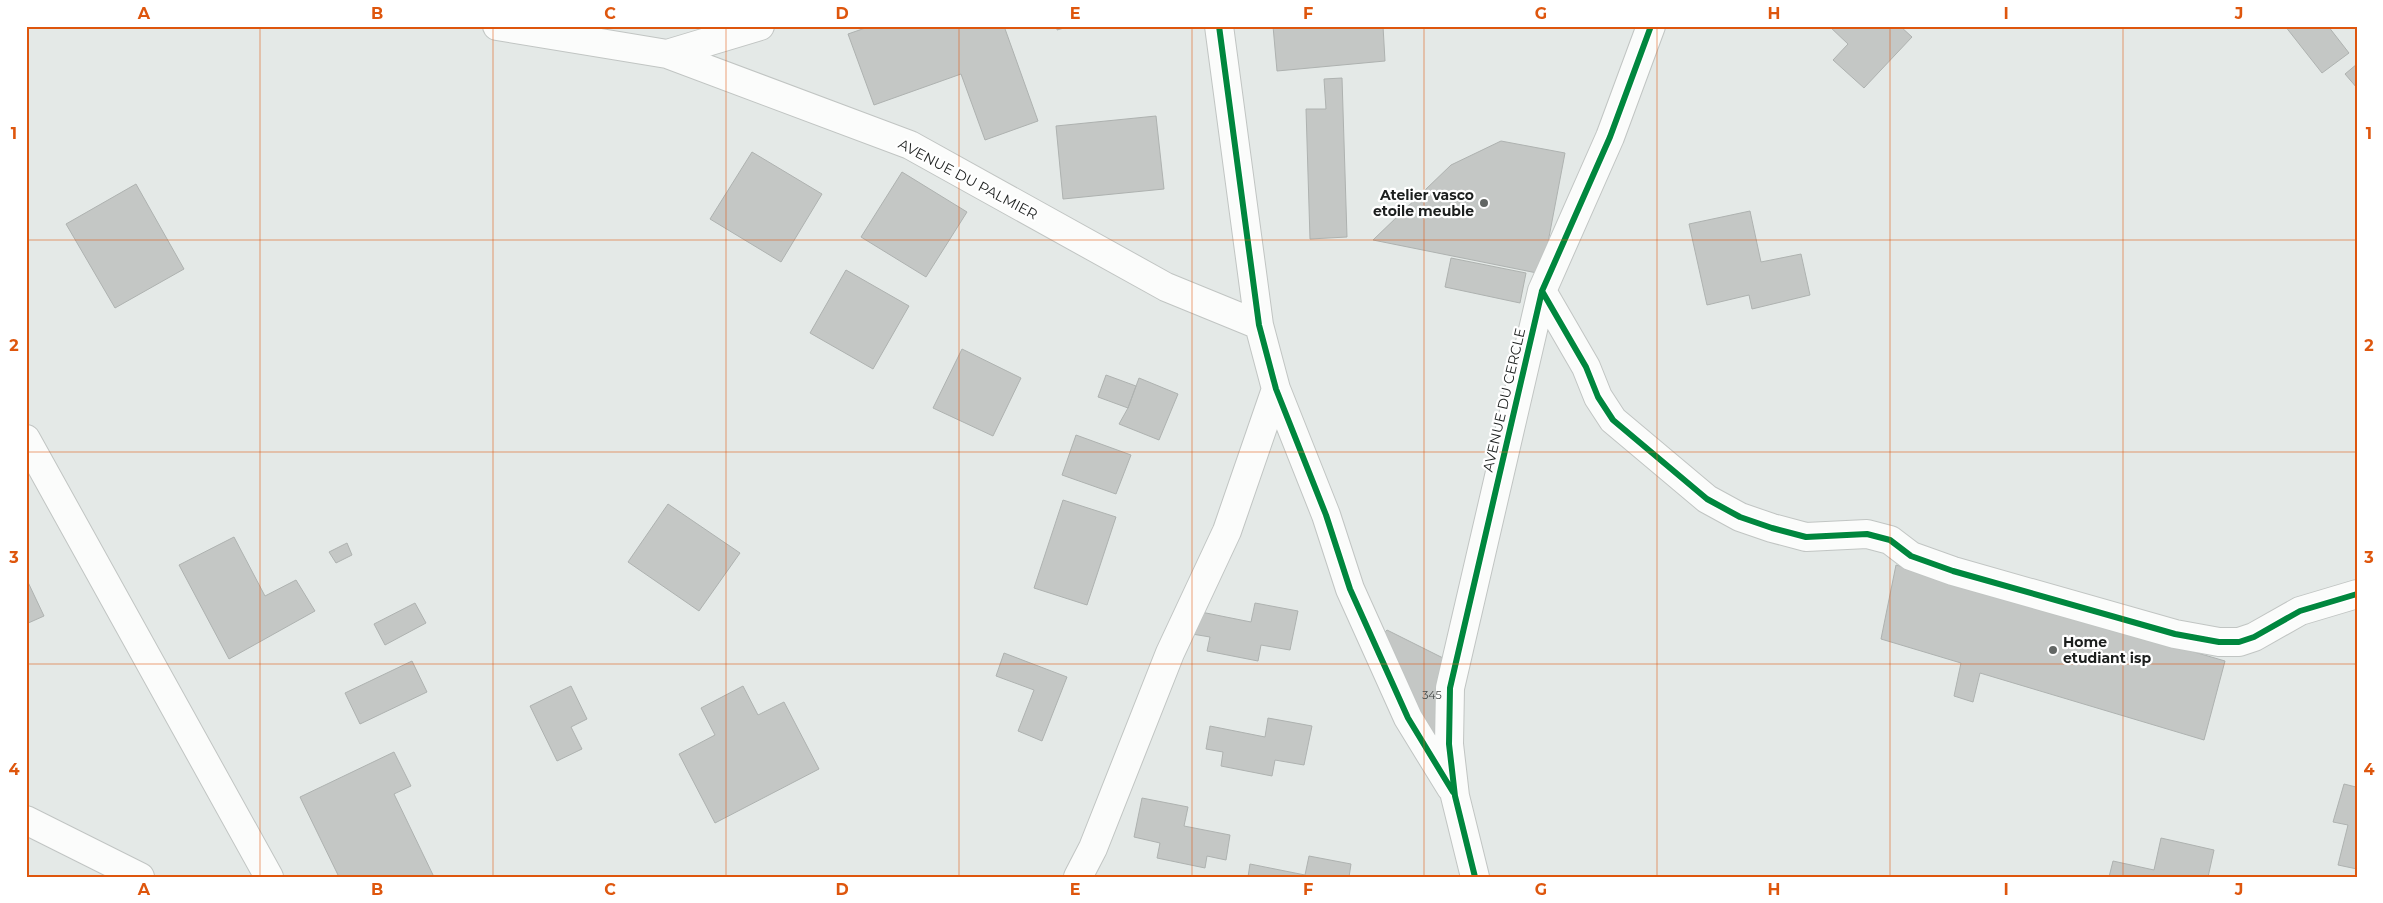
<svg xmlns="http://www.w3.org/2000/svg" width="2383" height="903" font-family="Montserrat,sans-serif">
<style>
.building{fill:#c4c7c5;stroke:#aeb2b0}
.lines{fill:none;stroke-linecap:round;stroke-linejoin:round}
.street-casing{stroke:#c1c5c3;stroke-width:30}
.street{stroke:#fbfcfb;stroke-width:28}
.cycleway-casing{stroke:#fff;stroke-width:9}
.cycleway{stroke:#00873e;stroke-width:6}
.grid{fill:none;stroke:#de560d;stroke-width:1;stroke-opacity:0.55}
.poi-dot{fill:#626664;stroke:#fff;stroke-width:2}
.labels{text-anchor:middle;stroke-width:4.5;stroke-linejoin:round;paint-order:stroke}
.number-label{font-size:11px;fill:#464948}
.street-label{font-size:14px;fill:#1c1f1e;stroke:#fff}
.poi-label{font-size:14px;font-weight:bold;fill:#1c1f1e;stroke:#fff;text-anchor:end}
.neatline{fill:none;stroke:#de560d;stroke-width:2}
.grid-label{font-size:16px;text-anchor:middle;font-weight:bold;fill:#de560d}
</style>
<rect width="100%" height="100%" fill="#e4e9e7"/>
<path class="building" d="M871,26H1004L1038,121L985,140L961,74L874,105L848,34Z
M1057,26H1071L1057,30Z
M1273,26H1383L1385,61L1277,71Z
M1829,26H1900L1912,37L1864,88L1833,60L1848,44Z
M2285,26H2328L2349,53L2322,73Z
M2357,64V88L2345,74Z
M1342,78L1347,237L1310,239L1306,109H1326L1324,79Z
M1156,116L1164,189L1063,199L1056,126Z
M1501,141L1565,153L1542,274L1373,240L1451,165Z
M752,152L822,194L781,262L710,219Z
M902,172L967,212L926,277L861,237Z
M136,184L184,269L115,308L66,224Z
M1750,211L1761,262L1801,254L1810,295L1752,309L1749,295L1707,305L1689,224Z
M1451,258L1526,273L1520,303L1445,287Z
M846,270L909,306L873,369L810,333Z
M962,349L1021,378L993,436L933,408Z
M1106,375L1136,386L1128,408L1098,397Z
M1139,378L1178,394L1159,440L1119,424L1128,408Z
M1076,435L1131,455L1116,494L1062,475Z
M1063,500L1116,517L1087,605L1034,588Z
M668,504L740,553L699,611L628,562Z
M234,537L265,596L296,580L315,611L229,659L179,565Z
M347,543L352,555L336,563L329,552Z
M1896,565L2225,661L2204,740L1980,673L1973,702L1954,696L1961,663L1881,639Z
M26,578L44,616L26,624Z
M415,603L426,623L385,645L374,624Z
M1255,603L1298,611L1290,650L1261,645L1258,661L1207,651L1210,637L1192,634L1196,611L1251,622Z
M1387,630L1453,663L1445,727L1431,741L1379,638Z
M1004,653L1067,677L1042,741L1018,731L1034,690L996,676Z
M412,661L427,692L360,724L345,693Z
M571,686L587,719L571,727L582,749L557,761L530,706Z
M743,686L758,715L784,702L819,769L715,823L679,754L715,735L701,708Z
M1268,718L1312,726L1304,765L1275,760L1272,776L1221,766L1223,752L1206,749L1210,726L1265,737Z
M394,752L411,786L394,794L434,877H339L300,797Z
M2344,784L2356,787L2357,784V869L2338,865L2348,825L2333,822Z
M1142,798L1188,807L1184,826L1230,835L1226,860L1207,856L1205,868L1157,858L1160,843L1134,837Z
M2161,838L2214,850L2208,877H2109L2113,861L2154,870Z
M1309,856L1351,864L1349,877H1248L1250,864L1305,875Z"/>
<g class="lines">
<g class="street-casing">
<path id="street" d="M497,26L667,54L760,26
M1219,26L1259,325L1276,389L1326,515L1350,589L1408,718L1451,788
M667,54L910,145L1166,287L1259,325
M1542,291L1586,367L1598,397L1613,420L1707,499L1740,517L1772,528L1806,537L1867,534L1890,540L1911,556L1953,571L2175,634L2219,642H2239L2254,637L2300,611L2357,594
M26,439L269,877
M26,820L140,877
M1078,877L1093,848L1170,653L1227,531L1276,389
M1475,877L1455,796L1449,744L1450,688L1542,291L1610,137L1651,26"/>
</g>
<use href="#street" class="street"/>
<g class="cycleway-casing">
<path id="cycleway" d="M1219,26L1259,325L1276,389L1326,515L1350,589L1408,718L1453,792
M1542,291L1586,367L1598,397L1613,420L1707,499L1740,517L1772,528L1806,537L1867,534L1890,540L1911,556L1953,571L2175,634L2219,642H2239L2254,637L2300,611L2357,594
M1475,877L1455,796L1449,744L1450,688L1542,291L1610,137L1651,26"/>
</g>
<use href="#cycleway" class="cycleway"/>
</g>
<path class="grid" d="M260,26V877M493,26V877M726,26V877M959,26V877M1192,26V877M1424,26V877M1657,26V877M1890,26V877M2123,26V877M26,240H2357M26,452H2357M26,664H2357"/>
<g class="poi-dot">
<circle cx="1484" cy="203" r="5"/>
<circle cx="2053" cy="650" r="5"/>
</g>
<g class="labels">
<g class="number-label">
<text x="1432" y="699">345</text>
</g>
<g class="street-label">
<text transform="translate(968 179) rotate(28)" y="5">AVENUE DU PALMIER</text>
<text transform="translate(1504 400) rotate(-77)" y="5">AVENUE DU CERCLE</text>
</g>
<g class="poi-label">
<text x="1474" y="200">Atelier vasco<tspan x="1474" dy="16">etoile meuble</tspan></text>
<text x="2063" y="647" text-anchor="start">Home<tspan x="2063" dy="16">etudiant isp</tspan></text>
</g>
</g>
<rect width="2383" height="903" fill="none" stroke="#ffffff" stroke-width="55"/>
<rect x="28" y="28" width="2328" height="848" class="neatline"/>
<g class="grid-label">
<text x="144" y="19">A</text>
<text x="377" y="19">B</text>
<text x="610" y="19">C</text>
<text x="842" y="19">D</text>
<text x="1075" y="19">E</text>
<text x="1308" y="19">F</text>
<text x="1541" y="19">G</text>
<text x="1774" y="19">H</text>
<text x="2006" y="19">I</text>
<text x="2239" y="19">J</text>
<text x="14" y="139">1</text>
<text x="2369" y="139">1</text>
<text x="14" y="351">2</text>
<text x="2369" y="351">2</text>
<text x="14" y="563">3</text>
<text x="2369" y="563">3</text>
<text x="14" y="775">4</text>
<text x="2369" y="775">4</text>
<text x="144" y="895">A</text>
<text x="377" y="895">B</text>
<text x="610" y="895">C</text>
<text x="842" y="895">D</text>
<text x="1075" y="895">E</text>
<text x="1308" y="895">F</text>
<text x="1541" y="895">G</text>
<text x="1774" y="895">H</text>
<text x="2006" y="895">I</text>
<text x="2239" y="895">J</text>
</g>
</svg>
